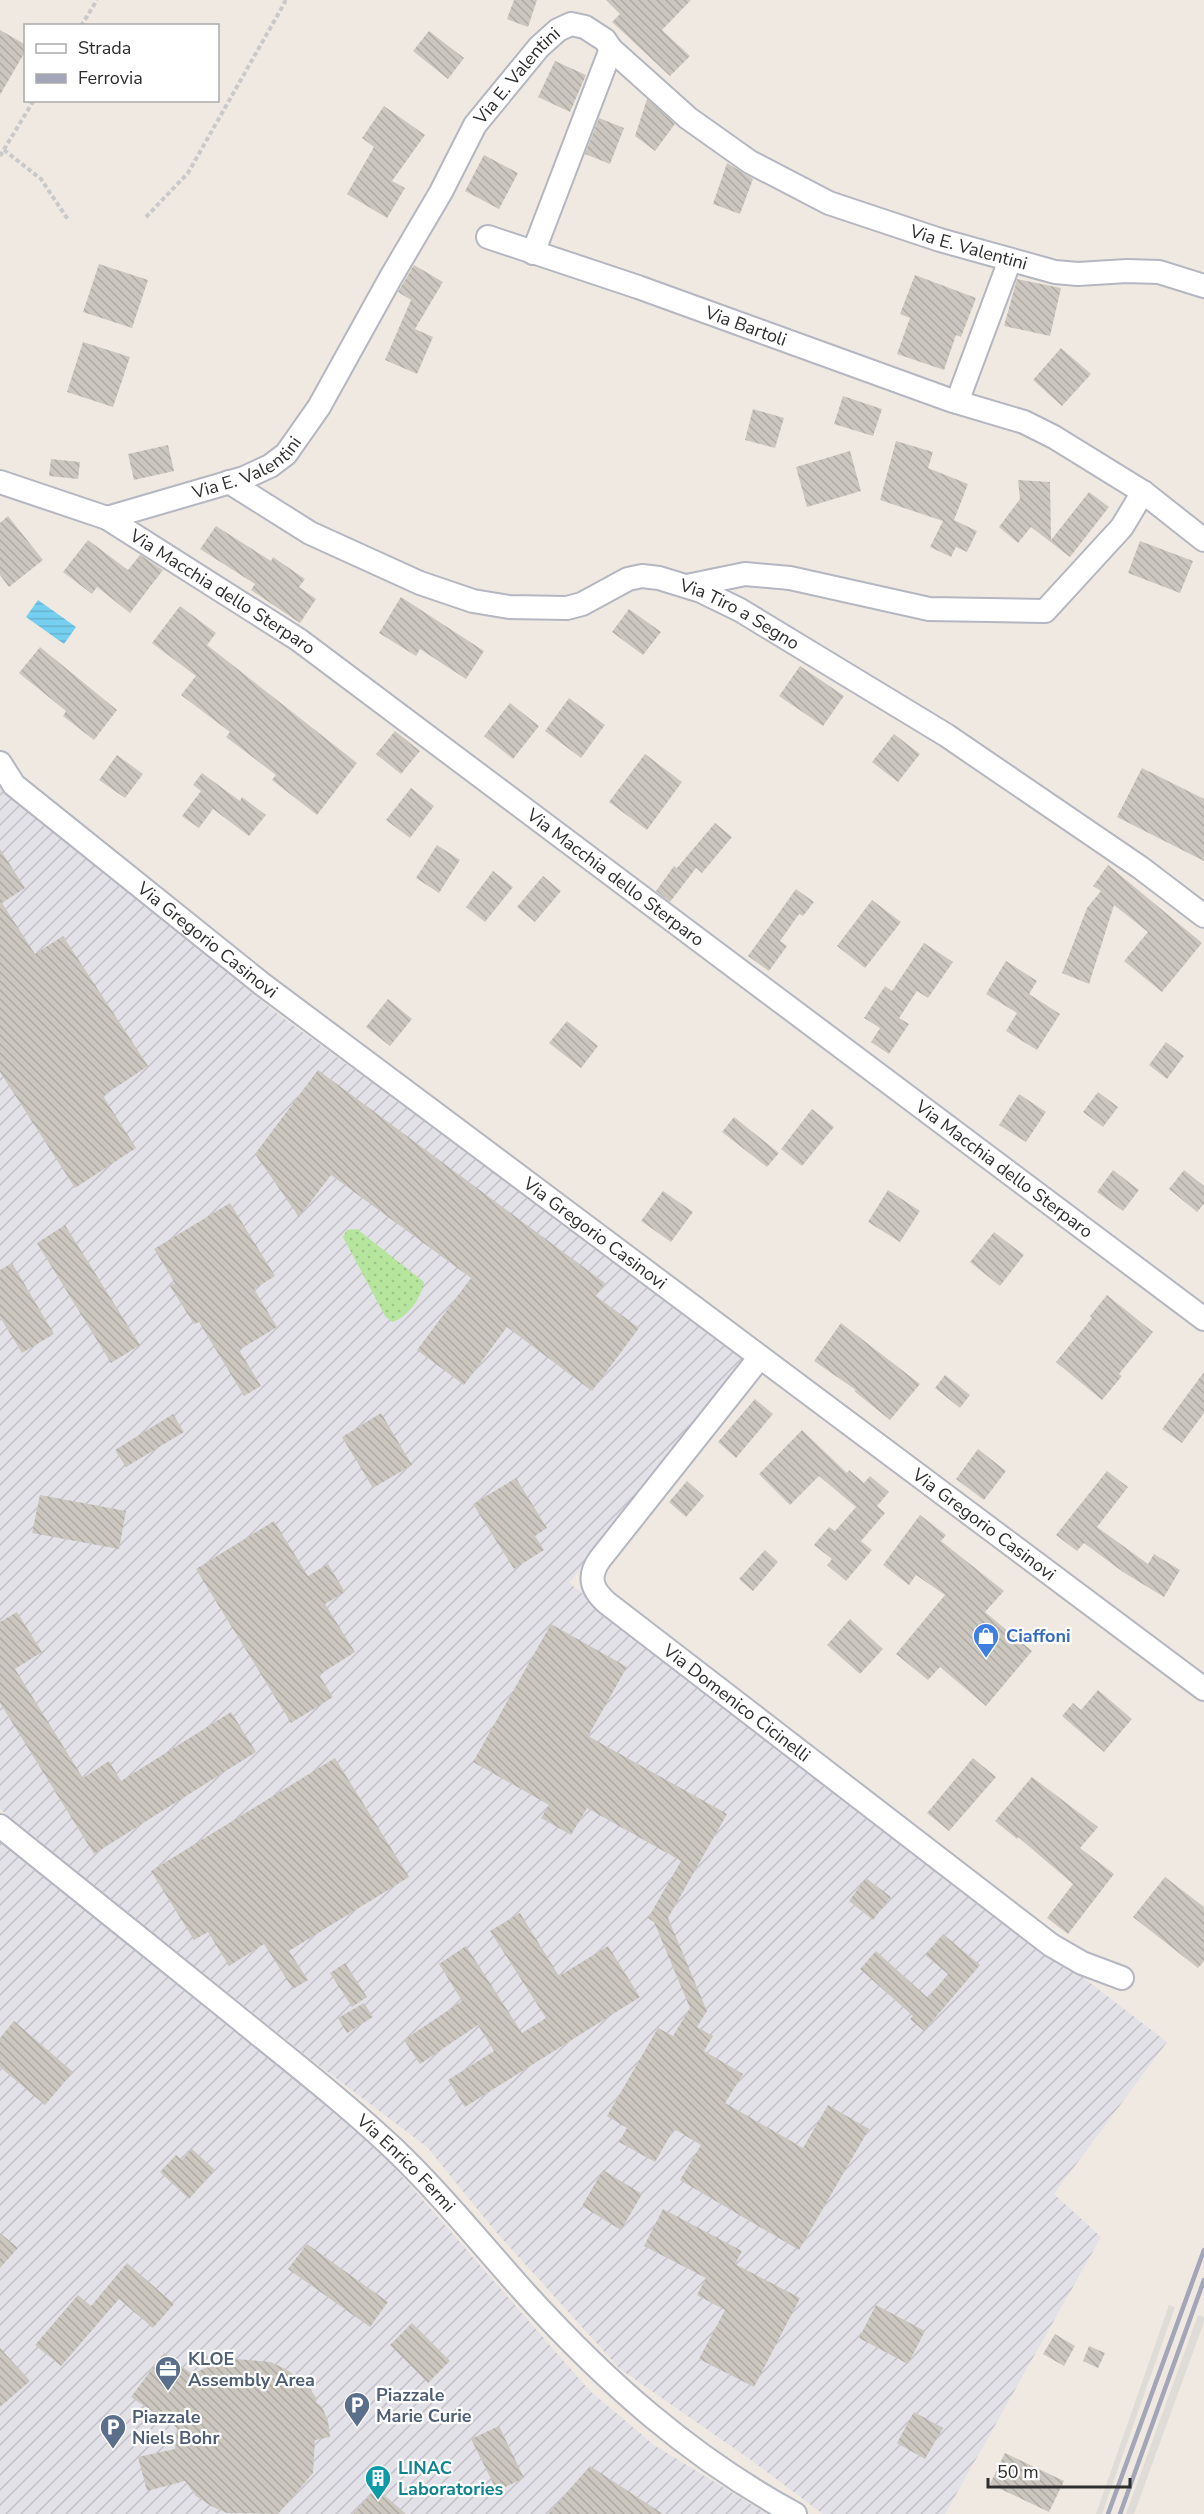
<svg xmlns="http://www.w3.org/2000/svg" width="1204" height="2514" font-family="'Nunito Sans',sans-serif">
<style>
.industrial{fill:url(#industrial-furrows)}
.garden{fill:url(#garden-dots)}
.plaza{fill:#dfdcd8}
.water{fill:url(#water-rules)}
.building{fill:url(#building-back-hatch)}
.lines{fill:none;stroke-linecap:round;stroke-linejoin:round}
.minor-casing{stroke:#b4b7c1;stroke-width:26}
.path{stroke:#c9c9c9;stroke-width:4;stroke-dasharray:4.5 3;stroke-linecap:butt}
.minor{stroke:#fff;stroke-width:22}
.rail{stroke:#a3a6b8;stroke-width:4.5}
.labels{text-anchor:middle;stroke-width:4.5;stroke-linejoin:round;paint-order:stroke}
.street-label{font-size:18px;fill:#2e2e2e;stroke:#fff}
.shop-label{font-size:18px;font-weight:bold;fill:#366cbe;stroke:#fff;text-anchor:start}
.service-label{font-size:18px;font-weight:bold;fill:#4e5e75;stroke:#fff;text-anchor:start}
.culture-label{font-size:18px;font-weight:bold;fill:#0d838f;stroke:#fff;text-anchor:start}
</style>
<defs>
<pattern id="industrial-furrows" width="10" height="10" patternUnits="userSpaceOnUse" patternTransform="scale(1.5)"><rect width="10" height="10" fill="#e3e1e8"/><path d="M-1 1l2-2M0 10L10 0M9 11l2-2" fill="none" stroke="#c3c1c7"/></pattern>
<pattern id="garden-dots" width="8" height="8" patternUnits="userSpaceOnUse" patternTransform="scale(1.5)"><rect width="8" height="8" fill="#b6e59e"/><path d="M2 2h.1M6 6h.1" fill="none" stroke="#9dc588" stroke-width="1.8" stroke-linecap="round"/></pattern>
<pattern id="water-rules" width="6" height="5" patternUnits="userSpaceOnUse" patternTransform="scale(1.5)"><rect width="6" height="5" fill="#75cff0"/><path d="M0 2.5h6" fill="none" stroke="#66b2ce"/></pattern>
<pattern id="building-back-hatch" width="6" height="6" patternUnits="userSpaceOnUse" patternTransform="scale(1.5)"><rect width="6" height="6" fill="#cbc7bf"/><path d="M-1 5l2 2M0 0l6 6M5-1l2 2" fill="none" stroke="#afaba4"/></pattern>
</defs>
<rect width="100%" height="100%" fill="#efe9e1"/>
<path class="industrial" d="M0,781L12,799L279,1015L749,1356L569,1583L1167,2042L1054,2194L1101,2237L945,2514H823L751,2460L620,2369L495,2231L427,2147L304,2054L0,1809Z
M0,1837L56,1886L313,2090L387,2159L590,2391L654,2445L767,2514H0Z"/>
<path class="garden" d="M357,1229L424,1282C422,1297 407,1318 392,1322L385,1316L343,1237L347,1230Z"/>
<path class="plaza" d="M1169,2305L1175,2307L1102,2514H1096Z
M1198,2315L1204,2317V2322L1134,2514H1126Z"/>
<path class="water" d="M38,600L76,627L64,644L26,617Z"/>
<path class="building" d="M514,0H537L528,27L507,19Z
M606,0H691L662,30L690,56L670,76L612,22L620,14Z
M0,30L26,45V50L0,95Z
M429,31L464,58L448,79L413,51Z
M555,61L586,75L570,112L538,97Z
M647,99L675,124L655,151L635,136Z
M384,106L425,135L392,181L405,188L387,218L347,194L374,147L362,138Z
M599,118L624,128L610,164L585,154Z
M484,155L518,173L499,209L465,191Z
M727,163L753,179L740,214L713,204Z
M99,264L148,280L132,328L83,312Z
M414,265L443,282L415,329L433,337L417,374L385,360L411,300L398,292Z
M915,275L976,298L961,337L956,335L944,370L897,354L910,318L900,314Z
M1017,279L1061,288L1050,336L1004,326Z
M83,342L130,357L113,407L67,392Z
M1061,348L1091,374L1062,406L1033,380Z
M843,396L882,409L873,436L834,424Z
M753,409L784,418L775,448L745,440Z
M896,441L933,452L928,468L968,484L954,520L977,531L967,552L956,547L951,557L930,547L943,521L880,500Z
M168,445L174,471L134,480L128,454Z
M850,451L861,491L807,507L796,467Z
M51,459L80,462L78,479L49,476Z
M1018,480L1050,482L1051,540L1089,492L1109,507L1070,557L1031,527L1018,543L999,527L1020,499Z
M8,516L43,560L9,587L0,575V523Z
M216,526L271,561L273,557L305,579L299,587L316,599L300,623L251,590L255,584L200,549Z
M88,540L128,570L140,555L163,570L130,613L97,587L92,594L63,572Z
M1140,541L1193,561L1180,593L1128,573Z
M401,597L484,651L466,679L420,649L416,656L379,633Z
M180,606L216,633L207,645L357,763L317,815L272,780L276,775L226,737L230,732L181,695L196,676L152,643Z
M629,609L661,632L643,655L612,632Z
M40,647L117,710L94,740L63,716L66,711L19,673Z
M800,666L844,696L823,726L779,696Z
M569,698L605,725L581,758L545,731Z
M510,703L539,726L513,759L484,736Z
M395,731L420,751L401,774L376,754Z
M894,734L920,754L898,782L872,762Z
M645,754L682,782L647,830L609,802Z
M117,755L143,774L125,798L99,780Z
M1142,768L1204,799V861L1117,817Z
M202,773L240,801L242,797L266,815L249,836L213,809L199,828L182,816L201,791L193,785Z
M411,788L434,806L410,838L386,820Z
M715,823L732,837L702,873L696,868L670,902L656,891L674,866L677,868Z
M437,845L460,860L439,893L416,878Z
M0,849L25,888L2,903L35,954L63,936L148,1066L103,1096L136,1148L75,1188L0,1072Z
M1108,865L1202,943L1162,992L1124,961L1148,932L1114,905L1089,984L1062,973L1087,908L1101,891L1093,886Z
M493,871L513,887L485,922L466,907Z
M543,876L561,891L535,922L517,907Z
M796,889L814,902L803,916L799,914L780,941L787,946L769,971L748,956Z
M872,900L901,922L865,968L837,946Z
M924,943L953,962L928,998L917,991L899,1018L909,1024L889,1054L871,1042L880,1028L864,1018L885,986L892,991Z
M1006,961L1037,981L1029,994L1060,1014L1037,1050L1006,1031L1017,1013L986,994Z
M388,999L412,1019L390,1046L366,1027Z
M567,1021L598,1046L581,1068L549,1043Z
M1166,1042L1184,1056L1167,1079L1149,1065Z
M318,1070L605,1283L596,1296L639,1328L592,1391L507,1327L464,1385L417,1350L471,1278L331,1175L299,1217L255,1154Z
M1098,1092L1118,1107L1103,1127L1083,1112Z
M1019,1094L1046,1112L1026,1142L999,1125Z
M812,1109L834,1127L802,1166L781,1149Z
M734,1117L779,1153L767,1167L722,1132Z
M1113,1170L1139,1190L1123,1211L1097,1192Z
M1184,1170L1204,1186V1204L1197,1212L1169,1189Z
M888,1190L920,1211L900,1242L868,1222Z
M663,1191L693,1212L671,1242L641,1221Z
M230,1203L275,1276L254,1289L277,1327L239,1350L261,1386L244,1396L199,1322L194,1324L170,1286L175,1283L154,1249Z
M65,1225L140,1345L111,1363L37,1243Z
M994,1232L1024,1255L1000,1286L970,1262Z
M12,1263L54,1334L22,1353L0,1317V1270Z
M1107,1295L1153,1332L1119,1374L1122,1376L1102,1400L1056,1362L1092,1318L1090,1316Z
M841,1323L920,1384L890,1420L854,1391L856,1390L814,1361Z
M1204,1372V1413L1182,1443L1162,1429Z
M945,1375L970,1395L960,1408L935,1388Z
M755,1399L773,1414L736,1458L718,1442Z
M381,1413L412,1465L373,1488L342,1437Z
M173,1414L184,1432L126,1467L115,1450Z
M802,1430L847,1473L849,1470L864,1483L870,1476L889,1492L877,1506L885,1513L861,1541L872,1550L846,1581L827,1565L832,1559L814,1545L829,1527L835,1531L856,1507L819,1476L790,1505L759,1474Z
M978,1449L1006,1471L984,1500L956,1479Z
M1107,1471L1128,1487L1097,1527L1148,1564L1154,1554L1180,1570L1164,1597L1123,1572L1084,1543L1077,1551L1056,1535Z
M516,1478L547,1528L535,1536L544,1550L514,1569L473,1504Z
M687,1481L704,1496L686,1517L669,1502Z
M40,1495L126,1511L119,1549L32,1533Z
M920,1515L946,1535L941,1541L1004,1591L985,1612L1032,1651L986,1706L940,1667L928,1680L896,1654L945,1595L916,1575L909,1585L883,1565Z
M274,1521L308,1576L328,1564L345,1592L325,1604L355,1652L319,1675L333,1697L291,1723L196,1569Z
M765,1550L778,1562L753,1591L739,1579Z
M17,1612L42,1652L15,1669L83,1778L109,1761L121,1781L231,1712L256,1752L94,1854L0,1703V1622Z
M850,1619L883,1649L860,1674L827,1645Z
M551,1624L627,1667L588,1736L727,1814L668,1918L707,2011L697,2027L713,2036L704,2051L743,2074L725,2103L803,2148L828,2105L869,2129L799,2250L680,2180L701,2145L674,2129L655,2162L619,2142L627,2128L607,2116L658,2028L673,2036L690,2008L654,1922L648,1918L681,1861L587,1808L571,1835L541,1818L549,1805L473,1762Z
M1098,1690L1132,1719L1104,1752L1062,1716L1073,1703L1081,1710Z
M335,1758L409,1877L289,1951L308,1980L293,1989L264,1944L229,1966L208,1932L194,1940L151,1871Z
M973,1758L996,1777L949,1831L927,1813Z
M1032,1777L1098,1827L1080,1848L1114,1874L1068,1934L1047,1918L1073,1884L1018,1837L1017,1839L995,1821Z
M1165,1877L1204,1907V1961L1198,1968L1133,1917Z
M866,1878L891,1897L873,1920L849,1901Z
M520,1913L559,1976L608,1946L640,1997L465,2107L448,2080L494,2051L478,2025L420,2064L404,2040L462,2001L439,1964L466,1946L522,2033L546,2018L490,1931Z
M943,1934L980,1965L924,2031L910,2019L913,2016L860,1969L876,1951L928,1998L948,1974L925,1955Z
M345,1963L367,1997L352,2007L330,1973Z
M364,2003L373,2017L347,2033L338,2018Z
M14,2021L73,2072L45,2105L0,2067V2038Z
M192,2149L215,2170L189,2199L160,2172L176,2155L182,2160Z
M603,2170L642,2194L621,2230L582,2206Z
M663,2209L742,2251L735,2264L800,2298L754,2387L699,2359L725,2310L697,2295L706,2278L644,2246Z
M0,2233L18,2248L0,2268Z
M307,2244L388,2302L370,2327L288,2269Z
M127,2263L174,2304L153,2328L119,2299L61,2366L35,2345L78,2295L91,2306Z
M876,2305L925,2331L908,2364L859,2338Z
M412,2323L450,2361L428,2383L390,2345Z
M1055,2334L1075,2346L1064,2366L1043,2354Z
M1089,2346L1105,2353L1098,2368L1083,2361Z
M0,2348L30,2381L0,2407Z
M164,2353L192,2374L214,2364L236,2359L271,2362L289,2371L307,2385L317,2399L316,2402L322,2407L328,2421L330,2437L315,2440L313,2473L278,2514L227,2513L211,2506L196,2496L185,2481L147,2491L138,2457L175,2449L177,2428L131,2397Z
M914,2412L943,2428L925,2459L897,2443Z
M499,2426L524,2478L497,2491L471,2439Z
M1005,2453L1064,2481L1049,2512L990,2484Z
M590,2466L663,2514H548Z
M376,2488L406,2514H353Z"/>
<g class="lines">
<g class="minor-casing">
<g id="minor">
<path id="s1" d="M488,237L638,287L950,400L1024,422L1054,437L1143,492L1204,540"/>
<path d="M533,253L611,49"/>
<path d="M957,402L1010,260"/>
<path id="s2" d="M0,482L107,518L299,640L1204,1319"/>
<path id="s3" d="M229,482L310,533L420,583L473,601L509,607L567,608L582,604L628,579L642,576L659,578L701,591L740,610L946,735L1141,868L1204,916"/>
<path id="s4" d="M107,518L244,478L270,466L286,454L319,407L391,277L441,192L475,125L539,47L558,30L571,24L585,27L605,40L611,49L688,118L750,162L829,203L940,240L1055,272L1078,274L1127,271L1159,272L1204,286"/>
<path d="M687,586L745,574L790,578L929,609L1045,611L1122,527L1143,492"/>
<path id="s5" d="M0,763L14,785L262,984L1204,1689"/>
<path id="s6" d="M760,1357L600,1559C587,1577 592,1590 607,1603L1051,1945L1082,1963L1122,1978"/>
<path id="s7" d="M0,1826C78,1888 154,1950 231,2012C286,2057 342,2100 394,2149C441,2194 482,2245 526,2294C605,2381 690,2457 795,2514"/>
</g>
</g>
<path class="path" d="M81,26L97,0
M4,150L41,179L69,221
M0,156L34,100
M146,217L188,173L285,2L284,0"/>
<use href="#minor" class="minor"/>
<path class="rail" d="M1108,2514L1204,2250
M1120,2514L1204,2280"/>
</g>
<defs>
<g id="shop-pin" transform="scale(1.35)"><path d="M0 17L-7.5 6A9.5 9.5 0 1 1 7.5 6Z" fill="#3f7fe0" stroke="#fff"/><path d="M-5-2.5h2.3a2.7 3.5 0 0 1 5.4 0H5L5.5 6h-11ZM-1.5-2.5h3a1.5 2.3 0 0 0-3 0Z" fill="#fff"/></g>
<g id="office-pin" transform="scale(1.35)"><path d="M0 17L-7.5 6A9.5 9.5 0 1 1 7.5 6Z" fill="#5c6f8a" stroke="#fff"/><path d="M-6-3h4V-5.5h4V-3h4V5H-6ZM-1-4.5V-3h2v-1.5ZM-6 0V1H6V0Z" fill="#fff"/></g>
<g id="parking-pin" transform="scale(1.35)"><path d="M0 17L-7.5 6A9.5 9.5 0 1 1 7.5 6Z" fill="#5c6f8a" stroke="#fff"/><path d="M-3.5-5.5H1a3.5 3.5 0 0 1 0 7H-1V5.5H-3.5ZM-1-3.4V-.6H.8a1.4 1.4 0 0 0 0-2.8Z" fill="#fff"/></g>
<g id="building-pin" transform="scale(1.35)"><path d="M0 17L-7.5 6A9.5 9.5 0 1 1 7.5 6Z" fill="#0f9aa8" stroke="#fff"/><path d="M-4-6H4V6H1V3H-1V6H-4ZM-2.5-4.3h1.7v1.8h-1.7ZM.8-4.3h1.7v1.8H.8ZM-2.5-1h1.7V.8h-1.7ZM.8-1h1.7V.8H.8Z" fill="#fff"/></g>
</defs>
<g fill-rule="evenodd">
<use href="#shop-pin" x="986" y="1636"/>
<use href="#office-pin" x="168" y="2369"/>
<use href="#parking-pin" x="357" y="2405"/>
<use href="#parking-pin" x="113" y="2427"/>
<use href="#building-pin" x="378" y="2478"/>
</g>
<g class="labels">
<g class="street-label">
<text dy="6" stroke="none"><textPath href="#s4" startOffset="636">Via E. Valentini</textPath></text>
<text dy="6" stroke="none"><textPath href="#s4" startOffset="1176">Via E. Valentini</textPath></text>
<text dy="6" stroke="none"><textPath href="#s1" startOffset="273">Via Bartoli</textPath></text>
<text dy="6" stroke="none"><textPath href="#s4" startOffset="150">Via E. Valentini</textPath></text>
<text dy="6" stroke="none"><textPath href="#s2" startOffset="250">Via Macchia dello Sterparo</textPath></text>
<text dy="6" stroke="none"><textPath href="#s3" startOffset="555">Via Tiro a Segno</textPath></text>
<text dy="6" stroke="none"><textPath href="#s2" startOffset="736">Via Macchia dello Sterparo</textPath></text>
<text dy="6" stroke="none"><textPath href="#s5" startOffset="274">Via Gregorio Casinovi</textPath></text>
<text dy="6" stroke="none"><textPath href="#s2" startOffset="1222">Via Macchia dello Sterparo</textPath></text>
<text dy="6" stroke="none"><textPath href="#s5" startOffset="760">Via Gregorio Casinovi</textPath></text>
<text dy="6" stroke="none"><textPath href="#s5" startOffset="1246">Via Gregorio Casinovi</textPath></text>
<text dy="6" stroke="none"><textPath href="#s6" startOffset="472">Via Domenico Cicinelli</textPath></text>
<text dy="6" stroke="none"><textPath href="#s7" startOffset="528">Via Enrico Fermi</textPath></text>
</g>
<g class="shop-label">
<text x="1006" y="1642">Ciaffoni</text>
</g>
<g class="service-label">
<text x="188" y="2365">KLOE<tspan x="188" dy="21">Assembly Area</tspan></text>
<text x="376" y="2401">Piazzale<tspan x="376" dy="21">Marie Curie</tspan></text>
<text x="132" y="2423">Piazzale<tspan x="132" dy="21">Niels Bohr</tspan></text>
</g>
<g class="culture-label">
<text x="398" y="2474">LINAC<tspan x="398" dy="21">Laboratories</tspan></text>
</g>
</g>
<rect x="24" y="24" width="195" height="78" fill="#ffffff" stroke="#ababab" stroke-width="1.5"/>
<rect x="36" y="44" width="30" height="9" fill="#ffffff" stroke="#ababab" stroke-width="1.5"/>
<text x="78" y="54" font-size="18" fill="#2e2e2e">Strada</text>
<rect x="36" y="74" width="30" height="9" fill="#a3a6b8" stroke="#ababab" stroke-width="1.5"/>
<text x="78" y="84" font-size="18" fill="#2e2e2e">Ferrovia</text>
<path d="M988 2478v9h142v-9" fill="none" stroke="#2e2e2e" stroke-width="3"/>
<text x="997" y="2478" font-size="18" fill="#2e2e2e" stroke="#ffffff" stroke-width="4.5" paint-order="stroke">50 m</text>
</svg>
